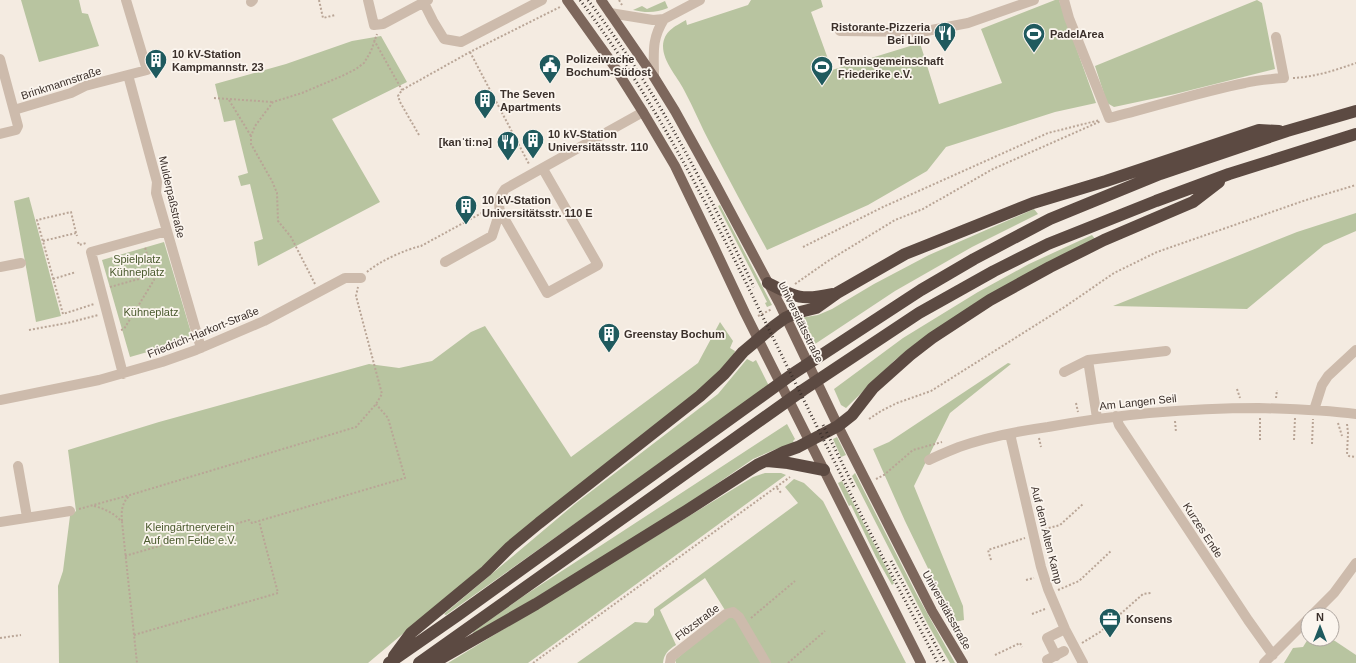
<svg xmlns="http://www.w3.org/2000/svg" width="1356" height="663" font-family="Arial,sans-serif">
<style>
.green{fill:#b8c4a0}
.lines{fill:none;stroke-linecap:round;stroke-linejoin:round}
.path{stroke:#b9a596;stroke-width:2;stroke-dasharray:2 2;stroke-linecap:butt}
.minor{stroke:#cdbbac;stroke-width:10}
.major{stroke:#7d675c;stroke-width:10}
.highway{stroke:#5c4a42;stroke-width:12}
.rail{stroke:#3b302b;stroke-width:3;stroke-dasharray:1 3;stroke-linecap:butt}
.labels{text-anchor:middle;stroke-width:3.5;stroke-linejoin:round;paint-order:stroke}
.poi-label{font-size:11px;font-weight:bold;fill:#3b302b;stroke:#fbf5ee;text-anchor:start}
.street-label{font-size:11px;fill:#3b302b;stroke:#fbf5ee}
.park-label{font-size:11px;fill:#4a5a2e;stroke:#fbf5ee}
</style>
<rect width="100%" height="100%" fill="#f4ebe1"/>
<path class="green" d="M21,0H79L82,13L88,14L99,46L39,62Z
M751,0H821L823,7L811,12L832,70L920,43L939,104L1002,83L981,29L1055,0H1059L1096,103L1055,112L946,147L927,171L868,205L767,250C748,215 729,180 711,145C701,127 694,108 684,90C677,76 663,62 663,46C664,31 674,27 686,20L687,25L748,5Z
M1257,0L1262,3L1275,69L1175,94L1114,107L1107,103L1095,66Z
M665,1L668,8C656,13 646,13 633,10L642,6L647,9Z
M381,36L407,82L332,119L380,202L258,266L254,242L263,239L250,184L241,186L238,176L248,173L235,120L224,122L215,84L286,64L352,41Z
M29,197L61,316L36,322L14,201Z
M720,205L772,305L767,307L765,303L767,302L718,206Z
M1034,209L1038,214L972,247L895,291L812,346L800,318L818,315L832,309L874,284L929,255Z
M1356,213V231L1324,245L1247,309L1113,306L1297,232Z
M1092,235L1095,239L929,335L895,360L846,408L841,405L834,389L903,338L978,292L1029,264Z
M164,242L193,339L130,357L102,260Z
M720,322L733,341L730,348L735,351L733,358L720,373L543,516L368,663H59L58,586L63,571L70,516L76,511L68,450L159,422L369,364L399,368L432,361L471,332L485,326L571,457L698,363Z
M747,359L753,362L756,360L769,386L446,615L444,614L576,503L718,394Z
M1008,363L1011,364L950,413L914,486L963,606L964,620L954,622L905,521L873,449L889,442Z
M787,424L795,439L793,441L795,444L776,449L753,459L683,507L611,553L474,634L473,632L522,597Z
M837,437L846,455L841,457L833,439Z
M765,473H781L786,475L528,663H448L753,477Z
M855,473L917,595L955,663H950L927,623L852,476Z
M794,479L804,483L823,501L906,663H676L675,660L728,615L705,578L660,610L676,645C668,650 664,654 663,663H577L635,622L647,623L654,615V609L798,503L785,487Z
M842,481L894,583L892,585L876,557L851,505L849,506L838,483Z
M1308,639H1332L1356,655V663H1284L1293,648L1303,647Z"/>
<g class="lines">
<path class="path" d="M319,0L323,18L335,15
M619,0L622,5
M374,40L402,90
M470,52L529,164
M1293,78C1315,77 1336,70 1356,63
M214,98L273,102
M229,100L251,136
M419,135L400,102L398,96L402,90L470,52L560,7
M76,233L71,212L37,220L63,314L94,304
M43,241L76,233L77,236
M78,242L79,245L86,243
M803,247L883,207L1048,133L1100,120
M367,272C380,261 404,250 421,246L491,208
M53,279L76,272
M315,284L291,237L278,221L277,193L272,181L251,144V136L255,126L273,102L302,93L342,76L356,69L364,63L371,51L377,34
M795,284L828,261L895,220L923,209L993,169L1101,121
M110,287L153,275
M758,316L772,309
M29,330L67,323L98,315
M121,330L124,329L154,280L145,247
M1237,389L1240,398
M1276,398L1277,390
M1076,403L1078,412
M1260,418V440
M869,419L881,411L897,403L931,391L1066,306L1114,273L1157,252L1306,200L1356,185
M1175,421L1176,432
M1338,423L1342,436
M1347,424L1348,433L1347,454L1349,456L1356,457
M1039,438L1041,447
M1294,440L1295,418
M1312,444L1313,419
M876,479L884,475L913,450L942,442
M777,488L782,494
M94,506C105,509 114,513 122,522L137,663
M79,509L130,495L356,427L376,404L382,394L356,296L358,287
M122,521C121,511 122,503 129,496
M1041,530L1060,525L1083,504
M125,556L249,520L252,523L405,478L388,418L376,404
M991,560L988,550L1025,538
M1026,580L1034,578
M1058,590L1079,581L1111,551
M1032,614L1045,609
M751,618L795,581
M134,635L278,593L259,521
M0,638L21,635
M1082,643L1100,632L1143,594L1151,593
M995,655L1020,643L1022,647
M533,663L790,477
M788,663L825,631"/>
<path class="minor" d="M368,0L374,25L383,24L428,0
M1064,0L1069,18L1109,118C1154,107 1199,92 1245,83C1257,80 1271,79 1284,78L1276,37
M251,2L253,0
M424,3L433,21L444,39L461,42L542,0
M610,13L653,20L664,19L700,0
M840,31L921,32L968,23L1034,0
M0,59L18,126L16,130L0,134
M128,75L157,182L156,193L201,348
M654,77C654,53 651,40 664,19
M14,110L71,93L85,86L147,70L126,0
M543,169L598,265L547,293L500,211C498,202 499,197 505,189L643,112
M445,262L492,236L500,211
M0,267L21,263
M1088,360L1097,418
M1064,372L1088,360L1166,351
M123,374L91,252L167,231
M0,400L99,380L162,362L196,350L264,321L345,278H361
M1314,410L1322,385L1328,376L1356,350
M1116,416L1119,425L1248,620L1273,655
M1010,434L1041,567L1048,589L1065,629L1083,663
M929,460C939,455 949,451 959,447C987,437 1019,431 1048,427C1119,414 1187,408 1259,408C1292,409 1324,410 1356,414
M18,466L27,517
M0,522L70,511
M1312,615L1334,593L1356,563
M1056,656L1047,638L1065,629
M1047,660L1064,651
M670,663L671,657L726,614L733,612L739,617L766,663
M1264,663L1308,619"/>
<path class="major" d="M567,0L612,63L643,112L675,166L714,247L745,313L921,663
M601,0L654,77L675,111L716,185L780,305L838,426L932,611L963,663"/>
<path class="highway" d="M768,283C795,297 801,301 832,294
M767,461L788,463L824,470
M394,656L411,633L486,571L510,547L539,523L700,396L724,374L743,352L774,326L785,318L796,313L816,308L837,293L905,254L1033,203L1106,181L1259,130L1279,131
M389,663L458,615L794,373L921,290L974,259L1050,219L1160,174L1287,131L1356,111
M419,663L803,390L919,313L994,271L1048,244L1156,201L1229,174L1356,134
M433,663L536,604L686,511L757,465L784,452L798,447L838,426L852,415L873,388L910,355L932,338L990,300L1050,267L1104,240L1193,202L1219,182"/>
<path class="rail" d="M580,0C664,111 724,238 785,362C835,463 885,564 938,663
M588,0C620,43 650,88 676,135C704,185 729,236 754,287
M823,425L854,487
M891,561L945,663"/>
</g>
<defs>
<g id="restaurant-pin" transform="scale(1.15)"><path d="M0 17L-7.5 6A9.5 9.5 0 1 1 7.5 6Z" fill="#1f5a5e" stroke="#fbf5ee"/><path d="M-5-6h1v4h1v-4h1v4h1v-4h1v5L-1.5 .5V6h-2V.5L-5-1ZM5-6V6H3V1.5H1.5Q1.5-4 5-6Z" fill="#fff"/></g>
<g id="stadium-pin" transform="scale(1.15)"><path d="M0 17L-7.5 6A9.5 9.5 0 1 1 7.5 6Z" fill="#1f5a5e" stroke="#fbf5ee"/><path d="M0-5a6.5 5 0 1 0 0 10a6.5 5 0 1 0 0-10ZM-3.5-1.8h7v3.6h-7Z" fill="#fff"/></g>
<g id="building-pin" transform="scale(1.15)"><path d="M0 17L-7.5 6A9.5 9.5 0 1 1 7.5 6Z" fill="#1f5a5e" stroke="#fbf5ee"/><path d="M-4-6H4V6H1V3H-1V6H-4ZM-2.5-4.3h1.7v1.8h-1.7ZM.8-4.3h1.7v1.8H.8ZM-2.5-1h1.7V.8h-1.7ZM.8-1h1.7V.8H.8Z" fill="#fff"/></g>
<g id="civic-pin" transform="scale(1.15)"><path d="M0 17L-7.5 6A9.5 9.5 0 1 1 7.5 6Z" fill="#1f5a5e" stroke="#fbf5ee"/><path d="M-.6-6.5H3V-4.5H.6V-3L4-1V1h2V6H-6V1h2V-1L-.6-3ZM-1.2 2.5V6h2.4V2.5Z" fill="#fff"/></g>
<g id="office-pin" transform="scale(1.15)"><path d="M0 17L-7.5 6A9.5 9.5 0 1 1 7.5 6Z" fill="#1f5a5e" stroke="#fbf5ee"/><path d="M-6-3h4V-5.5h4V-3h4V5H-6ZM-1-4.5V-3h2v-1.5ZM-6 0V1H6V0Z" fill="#fff"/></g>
</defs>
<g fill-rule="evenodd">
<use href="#restaurant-pin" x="945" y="33"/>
<use href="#stadium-pin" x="1034" y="34"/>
<use href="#building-pin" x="156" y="60"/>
<use href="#civic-pin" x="550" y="65"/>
<use href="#stadium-pin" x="822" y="67"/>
<use href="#building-pin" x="485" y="100"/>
<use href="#building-pin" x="533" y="140"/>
<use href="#restaurant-pin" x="508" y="142"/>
<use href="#building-pin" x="466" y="206"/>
<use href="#building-pin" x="609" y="334"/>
<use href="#office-pin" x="1110" y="619"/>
</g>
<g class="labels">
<g class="poi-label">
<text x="930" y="31" text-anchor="end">Ristorante-Pizzeria<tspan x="930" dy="13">Bei Lillo</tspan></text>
<text x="1050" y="38">PadelArea</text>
<text x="172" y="58">10 kV-Station<tspan x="172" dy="13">Kampmannstr. 23</tspan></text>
<text x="566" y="63">Polizeiwache<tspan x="566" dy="13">Bochum-Südost</tspan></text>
<text x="838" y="65">Tennisgemeinschaft<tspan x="838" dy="13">Friederike e.V.</tspan></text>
<text x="500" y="98">The Seven<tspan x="500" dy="13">Apartments</tspan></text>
<text x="548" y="138">10 kV-Station<tspan x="548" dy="13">Universitätsstr. 110</tspan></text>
<text x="492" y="146" text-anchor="end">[kanˈtiːnə]</text>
<text x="482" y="204">10 kV-Station<tspan x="482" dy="13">Universitätsstr. 110 E</tspan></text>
<text x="624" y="338">Greenstay Bochum</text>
<text x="1126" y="623">Konsens</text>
</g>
<g class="street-label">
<text transform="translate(61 83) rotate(-18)" y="4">Brinkmannstraße</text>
<text transform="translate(172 197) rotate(77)" y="4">Mulderpaßstraße</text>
<text transform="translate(801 322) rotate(64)" y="4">Universitätsstraße</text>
<text transform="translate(203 332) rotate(-22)" y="4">Friedrich-Harkort-Straße</text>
<text transform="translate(1138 402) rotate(-6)" y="4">Am Langen Seil</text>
<text transform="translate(1203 530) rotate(57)" y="4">Kurzes Ende</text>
<text transform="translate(1047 535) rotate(76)" y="4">Auf dem Alten Kamp</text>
<text transform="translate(947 610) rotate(61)" y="4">Universitätsstraße</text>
<text transform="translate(697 622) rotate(-37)" y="4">Flözstraße</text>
</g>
<g class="park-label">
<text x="137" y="263">Spielplatz<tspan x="137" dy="13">Kühneplatz</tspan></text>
<text x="151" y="316">Kühneplatz</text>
<text x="190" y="531">Kleingärtnerverein<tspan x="190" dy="13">Auf dem Felde e.V.</tspan></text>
</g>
</g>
<g transform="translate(1320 627)"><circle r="19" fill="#fbf5ee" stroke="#aea6a0"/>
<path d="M0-3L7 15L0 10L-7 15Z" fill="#1f5a5e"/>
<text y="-6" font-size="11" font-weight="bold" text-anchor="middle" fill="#3b302b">N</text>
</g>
</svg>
